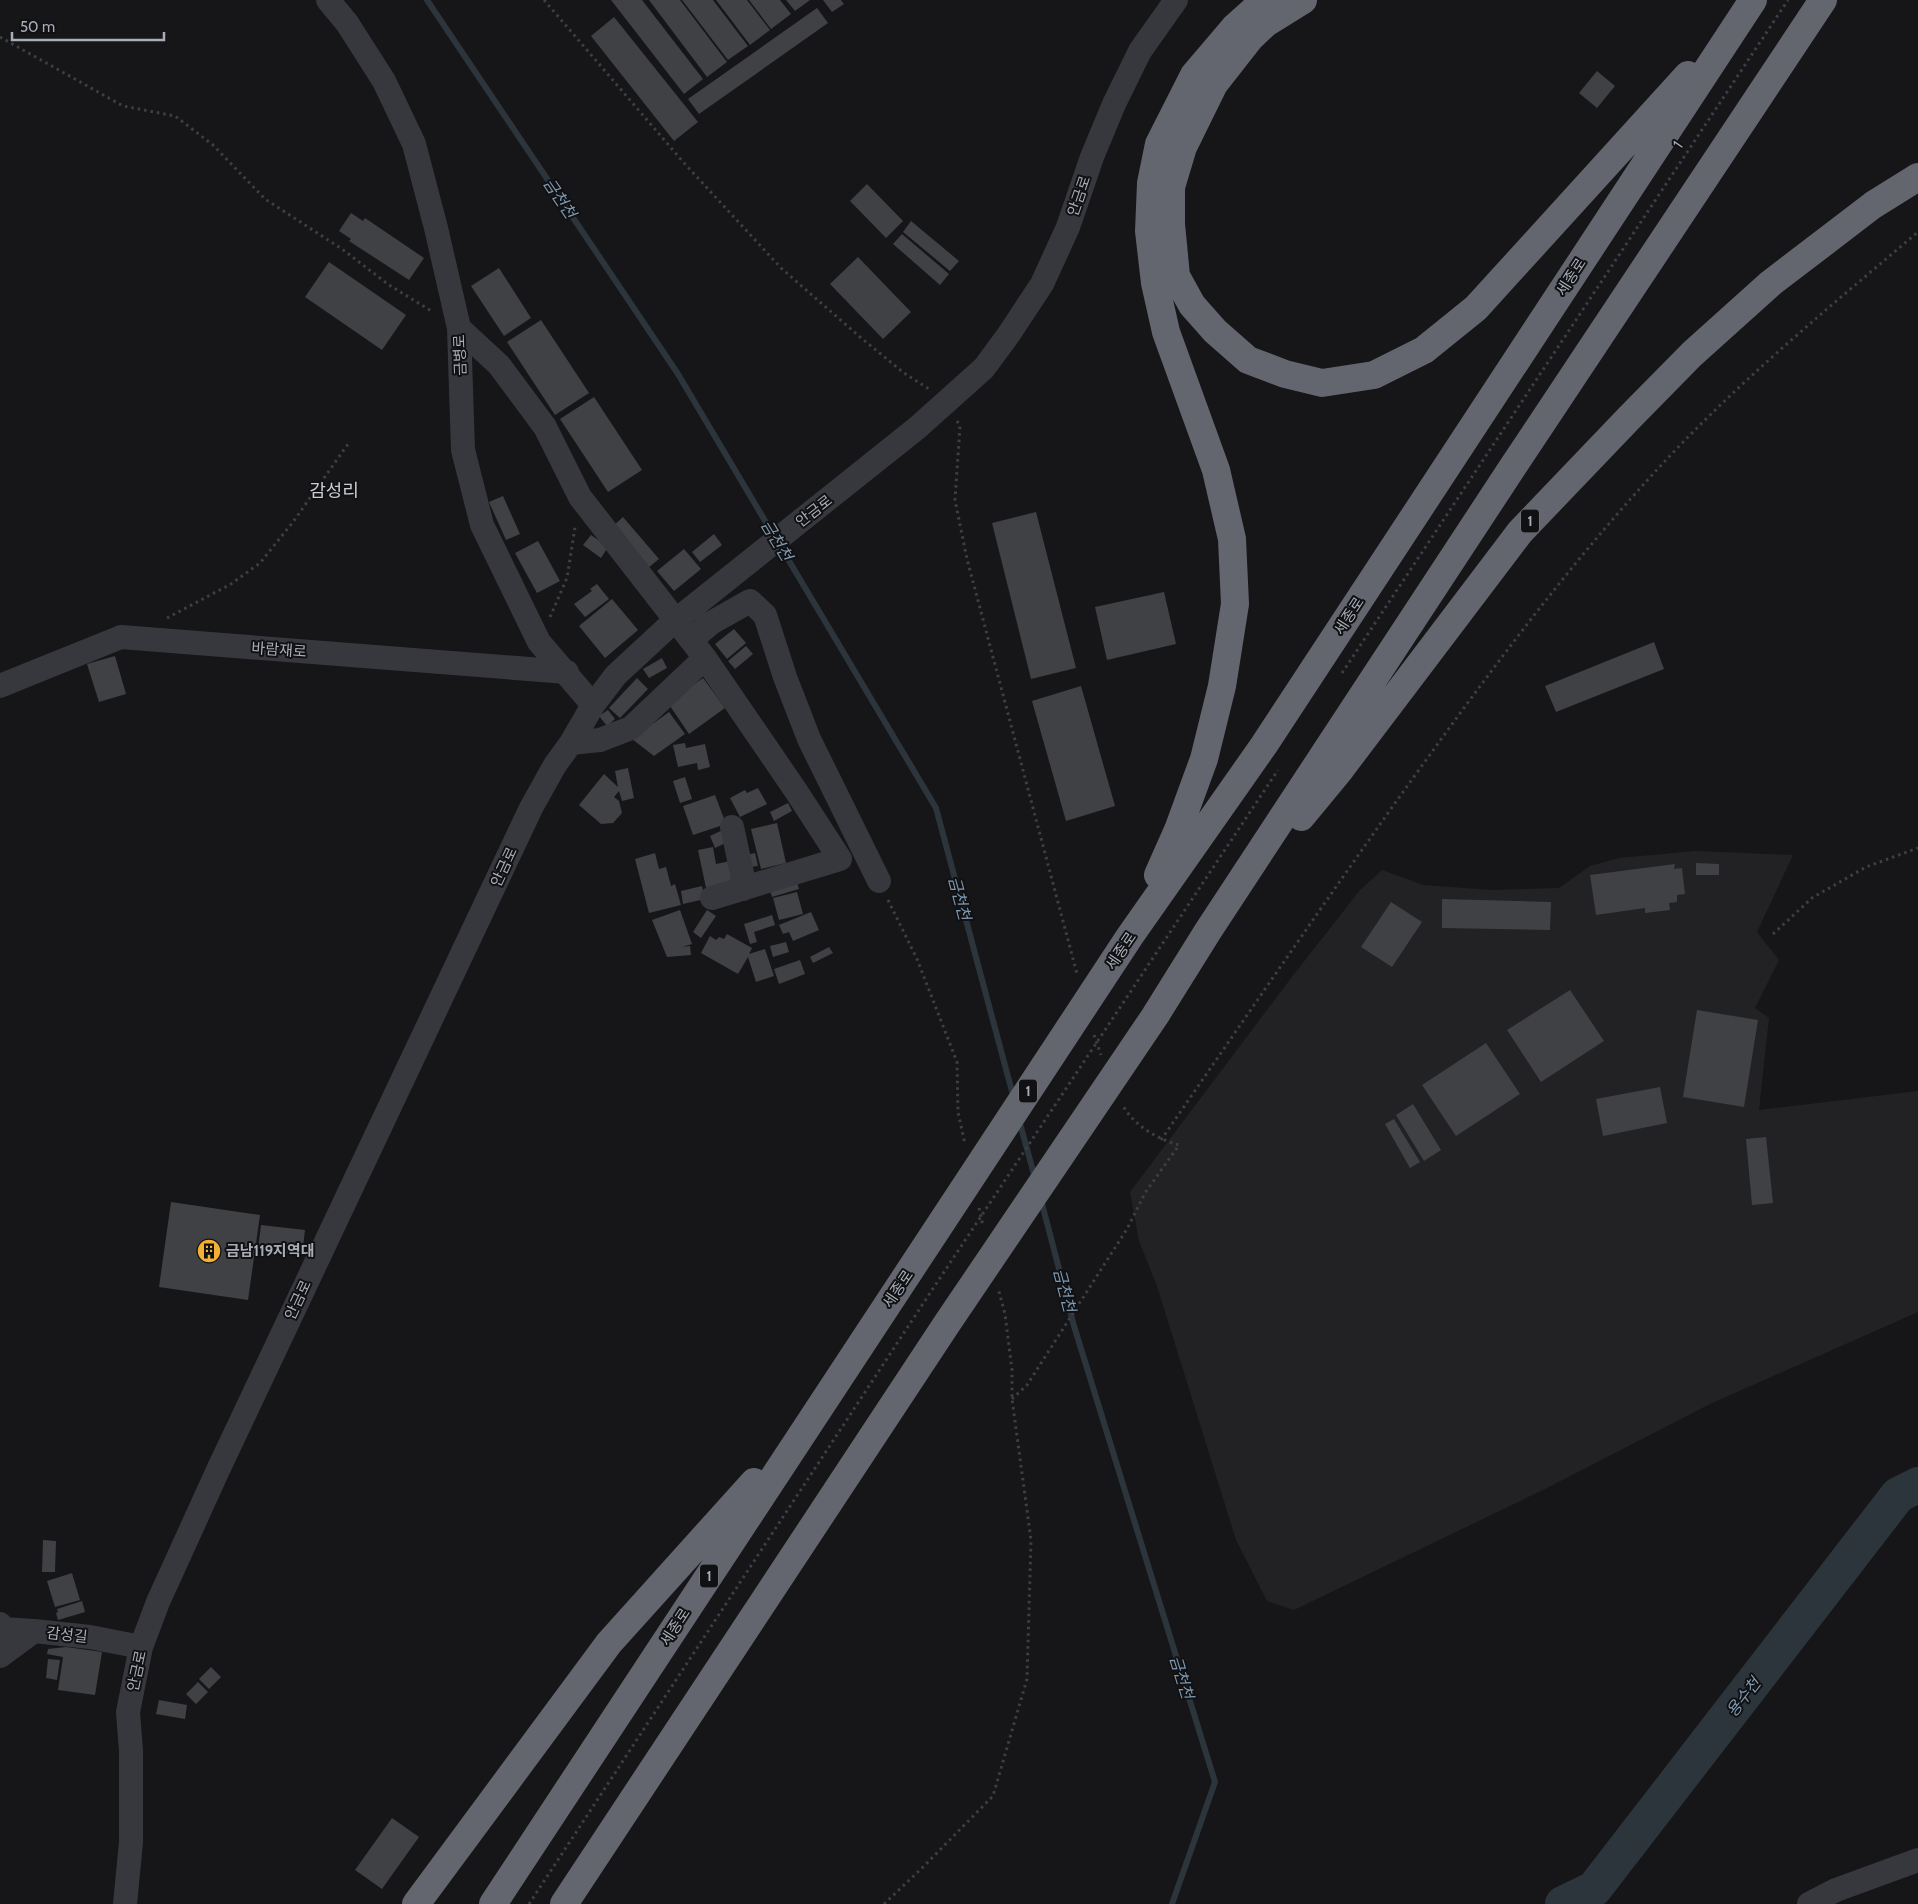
<svg xmlns="http://www.w3.org/2000/svg" width="1918" height="1904" font-family="Cabin,'Noto Sans KR',sans-serif">
<style>
.built{fill:#222225}
.lines{fill:none;stroke-linecap:round;stroke-linejoin:round}
.stream{stroke:#2c353c;stroke-width:6}
.river{stroke:#2c353c;stroke-width:36}
.building{fill:#404145}
.path{stroke:#3d3f44;stroke-width:3;stroke-dasharray:2.5 4;stroke-linecap:butt}
.minor{stroke:#37383d;stroke-width:24}
.highway{stroke:#63666e;stroke-width:28}
.labels{text-anchor:middle;stroke-width:4;stroke-linejoin:round;paint-order:stroke}
.shield{fill:#111113;stroke:#7b7e86;stroke-width:1}
.shield-label{font-size:14px;font-weight:bold;fill:#a8adb8}
.street-label{font-size:15px;fill:#a8adb8;stroke:#111113}
.poi-label{font-size:15px;font-weight:bold;fill:#a8adb8;stroke:#111113;text-anchor:start}
.water-label{font-size:16px;font-style:italic;fill:#7f9bb3;stroke:#111113}
.quarter-label{font-size:18px;fill:#c9ccd4;stroke:#111113}
</style>
<rect width="100%" height="100%" fill="#161618"/>
<path class="built" d="M1696,851L1793,855L1757,932L1779,960L1755,1008L1769,1018L1759,1110L1918,1091V1312L1710,1404L1545,1489L1294,1610L1267,1601L1236,1540L1157,1286L1139,1241L1130,1192L1291,978L1360,890L1382,870L1423,885L1492,890L1559,888L1590,866L1619,858Z"/>
<g class="lines">
<path class="stream" d="M427,0L678,374L774,536
M779,544L936,808L1014,1099
M1019,1120L1035,1178
M1041,1200L1074,1326L1215,1782L1172,1904"/>
<path class="river" d="M1563,1904L1594,1889L1898,1495L1918,1485"/>
</g>
<path class="building" d="M611,0H642L703,79L684,94Z
M649,0H680L727,62L707,77Z
M682,0H713L748,46L728,60Z
M716,0H747L770,30L750,45Z
M749,0H780L791,14L771,29Z
M786,0H810L795,11Z
M823,0H841L844,4L832,12Z
M817,8L828,23L699,114L688,99Z
M614,17L698,122L674,141L591,36Z
M1597,71L1615,86L1597,108L1579,93Z
M867,184L903,221L886,238L850,201Z
M351,213L363,221L365,218L424,258L409,280L349,241L351,239L339,231Z
M911,221L959,261L950,271L903,232Z
M902,234L949,274L940,285L893,244Z
M858,257L911,312L883,339L830,284Z
M329,262L406,315L382,350L305,297Z
M499,268L531,318L504,336L471,286Z
M541,320L589,393L555,415L507,342Z
M594,397L642,470L608,492L560,419Z
M503,496L520,534L506,540L489,502Z
M1036,512L1076,668L1031,679L992,523Z
M623,517L659,559L648,568L612,527Z
M714,534L722,545L700,562L692,552Z
M591,535L608,547L601,558L583,545Z
M538,541L560,581L537,593L515,553Z
M684,549L701,569L674,591L657,571Z
M597,584L609,599L585,617L574,604L592,591L590,589Z
M1164,592L1176,644L1107,660L1095,607Z
M612,599L638,630L605,658L579,626Z
M734,629L746,643L727,659L715,644Z
M1654,642L1664,669L1556,712L1545,686Z
M746,646L753,654L735,669L728,661Z
M115,656L126,694L99,702L87,664Z
M662,658L667,668L649,678L643,669Z
M637,678L648,689L620,718L609,708Z
M703,678L725,708L689,734L668,703Z
M1081,686L1115,806L1066,821L1032,701Z
M608,710L615,719L607,726L599,716Z
M669,712L685,734L654,756L632,739Z
M685,743L686,748L705,744L710,767L698,770L697,763L678,767L673,745Z
M628,768L634,798L622,801L619,791L614,797L619,801L622,813L613,823L601,824L579,805L604,774L618,787L615,771Z
M685,777L692,799L680,803L673,781Z
M758,788L767,804L740,817L730,798L745,790L747,793Z
M715,795L726,824L693,835L683,806Z
M788,803L792,811L774,821L770,812Z
M777,823L786,863L761,869L751,829Z
M727,828L732,840L715,848L710,836Z
M713,847L716,864L735,860L739,880L706,888L698,850Z
M655,853L659,869L666,867L671,886L675,884L681,905L649,913L635,859Z
M755,853L758,866L749,867L746,855Z
M1696,863L1719,864V875H1696Z
M1675,864L1674,869L1682,868L1685,894L1677,895V902L1669,903L1670,910L1645,913V908L1596,915L1590,875Z
M796,879L799,889L772,897L769,887Z
M702,886L705,899L683,904L681,891Z
M797,892L803,914L779,920L773,898Z
M1442,899L1551,902L1550,930L1442,928Z
M1391,902L1422,922L1392,967L1361,947Z
M680,910L692,944L682,947L690,946L691,955L667,957L652,920Z
M707,910L716,916L701,938L693,932Z
M811,912L819,930L793,941L789,932L783,934L779,925Z
M772,915L775,925L754,932L757,942L750,944L744,924Z
M727,934L752,948L749,954L765,949L774,976L756,982L748,957L738,974L701,953L710,936L716,940L719,937L724,939Z
M786,942L789,952L773,957L770,946Z
M829,947L833,953L813,963L810,957Z
M800,960L805,974L779,984L774,969Z
M1570,990L1604,1041L1541,1082L1507,1030Z
M1697,1010L1758,1020L1744,1107L1683,1097Z
M1486,1043L1520,1094L1456,1136L1422,1085Z
M1660,1087L1667,1123L1603,1136L1596,1099Z
M1413,1104L1441,1150L1424,1161L1396,1115Z
M1394,1119L1420,1162L1410,1168L1385,1124Z
M1766,1137L1773,1203L1752,1205L1746,1139Z
M171,1202L260,1215L248,1300L159,1287Z
M261,1225L305,1230L302,1255L258,1249Z
M43,1540L56,1541L55,1572H42Z
M72,1573L80,1600L55,1607L47,1581Z
M82,1601L85,1612L58,1620L56,1613L58,1612L57,1609Z
M66,1647L102,1652L95,1695L58,1690L63,1657L47,1654L48,1649Z
M48,1659L60,1660L57,1680L46,1678Z
M211,1667L221,1677L209,1689L199,1679Z
M198,1682L208,1692L196,1704L186,1694Z
M159,1700L187,1705L185,1719L156,1714Z
M392,1818L419,1837L382,1889L355,1870Z"/>
<g class="lines">
<path class="path" d="M544,0L684,163L781,268L860,337L904,373L929,389
M0,37L123,106L175,116L213,145L265,199L342,249L389,285L433,312
M957,421L960,426L955,500L967,559L1077,974
M550,617L567,578L575,527
M167,618L231,584L260,563L293,522L348,444
M1342,673L1788,0
M888,900L917,959L957,1062L958,1112L965,1144
M1773,934L1812,898L1866,867L1918,848
M1094,1035L1101,1055
M1161,1140C1241,1024 1321,907 1403,792C1482,682 1562,573 1654,473C1734,385 1827,309 1918,232
M979,1208L983,1226
M1012,1399L1027,1385L1127,1229L1145,1193L1179,1145C1157,1139 1133,1125 1122,1104
M529,1904L932,1290L1278,770
M884,1904L921,1869L993,1796L1027,1679L1031,1540L1012,1399V1370L1005,1314L998,1288"/>
<path class="minor" d="M328,0L347,23L384,81L414,144L436,228L459,328L463,450L482,525L539,642L593,705
M459,328L499,365L545,427L580,497L705,658
M691,640L711,623L750,601L765,615L785,677L809,739L879,881
M0,686L121,637L567,672
M571,743L600,740L631,728L705,658L796,791L840,859L712,898
M732,827L742,873L743,889
M0,1624L2,1629L34,1631
M0,1656L34,1631L90,1637L141,1647
M125,1904L131,1842V1751L128,1712L141,1647L158,1602L218,1470L531,808L555,765L571,743L593,705L616,675L670,625L917,428L984,368L1009,334L1042,284L1068,227L1092,157L1114,104L1140,51L1176,0
M1809,1904L1836,1890L1918,1860"/>
<path class="highway" d="M1303,0L1266,23L1250,38L1214,84L1183,147L1171,187V224L1176,276L1192,305L1215,331L1248,360L1285,374L1322,383L1374,375L1424,350L1476,308L1688,75
M1301,817L1339,771L1520,532L1630,417L1692,354L1771,283L1873,205L1918,177
M1158,875L1178,830L1204,759L1222,686L1235,604L1232,539L1216,470L1166,332L1155,283L1149,231L1151,183L1159,144L1194,75L1234,28L1265,0
M416,1904L609,1643L754,1482
M493,1904L1130,936L1264,745L1753,0
M564,1904L948,1322L1155,1016L1208,931L1512,468L1823,0"/>
</g>
<defs>
<g id="building-disc" transform="scale(1.25)"><circle r="9.5" fill="#f2b134" stroke="#111113"/><path d="M-4-6H4V6H1V3H-1V6H-4ZM-2.5-4.3h1.7v1.8h-1.7ZM.8-4.3h1.7v1.8H.8ZM-2.5-1h1.7V.8h-1.7ZM.8-1h1.7V.8H.8Z" fill="#111"/></g>
</defs>
<g fill-rule="evenodd">
<use href="#building-disc" x="209" y="1251"/>
</g>
<g class="labels">
<g class="shield">
<rect x="1521" y="509.5" width="18" height="23" rx="4"/>
<rect x="1019" y="1079.5" width="18" height="23" rx="4"/>
<rect x="700" y="1564.5" width="18" height="23" rx="4"/>
</g>
<g class="shield-label">
<text x="1530" y="526">1</text>
<text x="1028" y="1096">1</text>
<text x="709" y="1581">1</text>
</g>
<g class="street-label">
<text transform="translate(1678 145) rotate(-56)" y="5">1</text>
<text transform="translate(1079 196) rotate(-71)" y="5">안금로</text>
<text transform="translate(1571 277) rotate(-57)" y="5">세종로</text>
<text transform="translate(460 355) rotate(-92)" y="5">금병로</text>
<text transform="translate(814 511) rotate(-38)" y="5">안금로</text>
<text transform="translate(1349 616) rotate(-57)" y="5">세종로</text>
<text transform="translate(279 650) rotate(4)" y="5">바람재로</text>
<text transform="translate(504 867) rotate(-65)" y="5">안금로</text>
<text transform="translate(1121 951) rotate(-56)" y="5">세종로</text>
<text transform="translate(898 1289) rotate(-56)" y="5">세종로</text>
<text transform="translate(298 1300) rotate(-65)" y="5">안금로</text>
<text transform="translate(675 1627) rotate(-57)" y="5">세종로</text>
<text transform="translate(67 1635) rotate(6)" y="5">감성길</text>
<text transform="translate(137 1671) rotate(-78)" y="5">안금로</text>
</g>
<g class="poi-label">
<text x="226" y="1256">금남119지역대</text>
</g>
<g class="water-label">
<text transform="translate(560 198) rotate(56)" y="6">금천천</text>
<text transform="translate(777 540) rotate(59)" y="6">금천천</text>
<text transform="translate(960 898) rotate(75)" y="6">금천천</text>
<text transform="translate(1065 1290) rotate(75)" y="6">금천천</text>
<text transform="translate(1182 1677) rotate(73)" y="6">금천천</text>
<text transform="translate(1743 1697) rotate(-52)" y="6">용수천</text>
</g>
<g class="quarter-label">
<text x="334" y="497">감성리</text>
</g>
</g>
<path d="M12 32v8h152v-8" fill="none" stroke="#a8adb8" stroke-width="2.5"/>
<text x="20" y="32" font-size="15" fill="#a8adb8" stroke="#111113" stroke-width="4" paint-order="stroke">50 m</text>
</svg>
